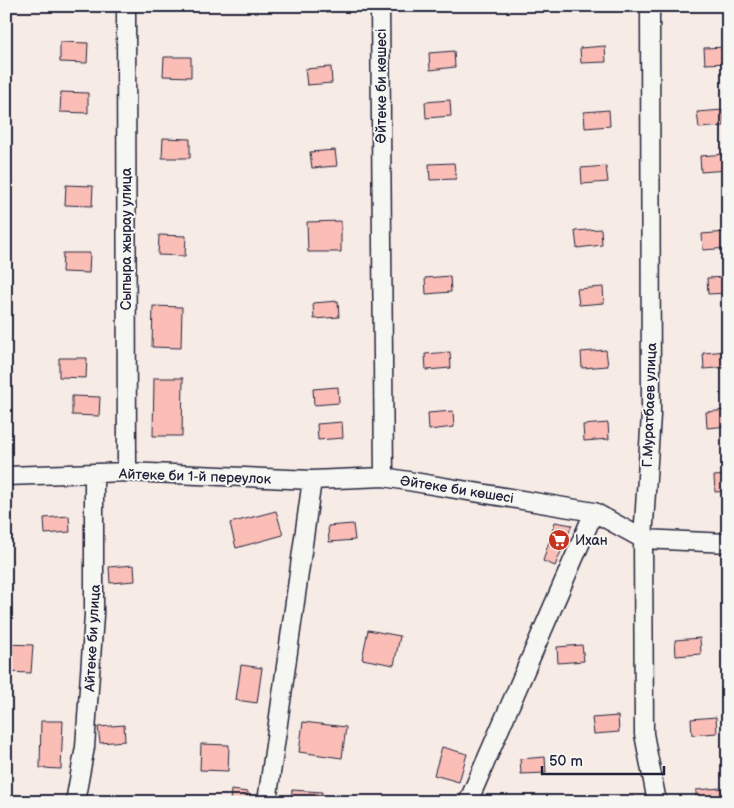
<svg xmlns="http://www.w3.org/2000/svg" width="734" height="808" font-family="'Balsamiq Sans',sans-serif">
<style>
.building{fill:#fabeb7;stroke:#22223b}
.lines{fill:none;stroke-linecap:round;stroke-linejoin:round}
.street-casing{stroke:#22223b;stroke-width:21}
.street{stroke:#f6f6f2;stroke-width:18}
.labels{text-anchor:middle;stroke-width:4;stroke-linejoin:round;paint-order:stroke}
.street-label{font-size:14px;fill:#22223b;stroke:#f6f6f2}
.poi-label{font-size:14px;fill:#22223b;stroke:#f6f6f2;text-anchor:start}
</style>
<rect width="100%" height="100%" fill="#f7ebe6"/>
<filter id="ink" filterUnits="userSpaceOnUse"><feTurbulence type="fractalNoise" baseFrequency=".02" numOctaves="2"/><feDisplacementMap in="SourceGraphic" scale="10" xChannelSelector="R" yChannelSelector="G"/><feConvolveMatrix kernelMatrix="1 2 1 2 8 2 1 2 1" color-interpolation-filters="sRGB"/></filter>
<g filter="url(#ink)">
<path class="building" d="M60,42L88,43L87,63L60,62Z
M605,46L606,62L581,63L580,48Z
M728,47V63L705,64L704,48Z
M454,51L455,67L430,70L429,53Z
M164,57H191V77L163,76Z
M331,67L332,83L307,85L305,69Z
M61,92L88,93V113L60,112Z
M450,100L451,116L426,118L425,102Z
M609,110L610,126L585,128L584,112Z
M723,110L724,126L699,128L697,112Z
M163,138L190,139V158H162Z
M335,150L337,166L312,168L310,152Z
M725,154L727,170L701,172L700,156Z
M454,163L456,179L430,180L429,164Z
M606,166L608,182L582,184L581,168Z
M66,185L93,186L92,206L65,205Z
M341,221V252H308L307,222Z
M601,229L602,245L577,248L575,231Z
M727,232L728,248L703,250L702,234Z
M159,235L186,236L185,256L158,255Z
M63,253H90L89,273L62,272Z
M450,276L451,292L426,294L425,278Z
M728,277V293L708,294L707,278Z
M603,287L604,303L579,305L577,289Z
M338,301L339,317L314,319L313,303Z
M153,306L182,307L181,348L152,347Z
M606,350L608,366L582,368L581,352Z
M728,351V367L704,369L703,353Z
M450,352L451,368L426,370L425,354Z
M59,358H87L86,378L59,377Z
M154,378H183L182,436H153Z
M338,387L339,403L314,405L313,389Z
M72,396L100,397L99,416L72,415Z
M728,410V426L707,428L706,412Z
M453,411L454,427L429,430L428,413Z
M342,422L343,438L318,440L317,424Z
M608,423L609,439L584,441L583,425Z
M728,475V491L715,492L714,476Z
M276,511L283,535L236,548L230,523Z
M69,516L70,532L45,534L44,518Z
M555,522L572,525L555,566L543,561Z
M353,524L355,540L329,542L328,526Z
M134,565L135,581L110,583L109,567Z
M368,630L400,636L394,665L362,659Z
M700,638L701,654L676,656L675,640Z
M6,644L33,645L31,673L6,672Z
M582,645L584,661L558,663L557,647Z
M241,665L262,668L257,703L236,700Z
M618,716L619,732L594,734L592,718Z
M716,717L717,733L692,735L691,719Z
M41,721H63L61,769L40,768Z
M303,722L346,727L342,758L299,752Z
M124,725L125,741L100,743L98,727Z
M201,744L229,745L228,771L200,770Z
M442,747L467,754L459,782L434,775Z
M545,757L546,773L521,774L520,759Z
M721,788L722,802H696V790Z
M231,790L248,792L247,802H230Z
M292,790L322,792L321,802H291Z
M633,796L634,802H608V798Z"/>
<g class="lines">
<g class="street-casing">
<path id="street" d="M126,6L127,472
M380,6L384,477L594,512L643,539L728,543
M650,6L651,415L643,539L644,734L657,802
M6,476L127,472L312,480L384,477
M75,802L85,747L94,615V473
M267,802L312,480
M468,802L594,512"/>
</g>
<use href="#street" class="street"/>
</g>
</g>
<defs>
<g id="supermarket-disc" transform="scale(1.125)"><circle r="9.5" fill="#c8321e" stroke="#f6f6f2"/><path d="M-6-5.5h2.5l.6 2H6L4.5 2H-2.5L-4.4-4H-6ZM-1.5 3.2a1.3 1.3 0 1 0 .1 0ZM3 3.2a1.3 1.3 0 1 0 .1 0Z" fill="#fff"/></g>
</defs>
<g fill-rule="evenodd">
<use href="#supermarket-disc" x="559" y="540"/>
</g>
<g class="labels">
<g class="street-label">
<text transform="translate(381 86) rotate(-90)" y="5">Әйтеке би көшесі</text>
<text transform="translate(126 239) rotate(-90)" y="5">Сыпыра жырау улица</text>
<text transform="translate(649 405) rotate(-88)" y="5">Г.Муратбаев улица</text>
<text transform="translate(195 476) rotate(2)" y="5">Айтеке би 1-й переулок</text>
<text transform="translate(457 489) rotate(9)" y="5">Әйтеке би көшесі</text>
<text transform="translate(92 638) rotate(-87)" y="5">Айтеке би улица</text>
</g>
<g class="poi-label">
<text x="575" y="545">Ихан</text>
</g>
</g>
<rect width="734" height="808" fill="none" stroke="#f6f6f2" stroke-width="25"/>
<rect x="12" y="12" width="709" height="783" fill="none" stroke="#22223b" stroke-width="2" filter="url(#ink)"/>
<path d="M542 766v8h122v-8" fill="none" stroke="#22223b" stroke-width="2.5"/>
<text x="549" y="766" font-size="15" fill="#22223b" stroke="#f6f6f2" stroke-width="4" paint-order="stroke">50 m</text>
</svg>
